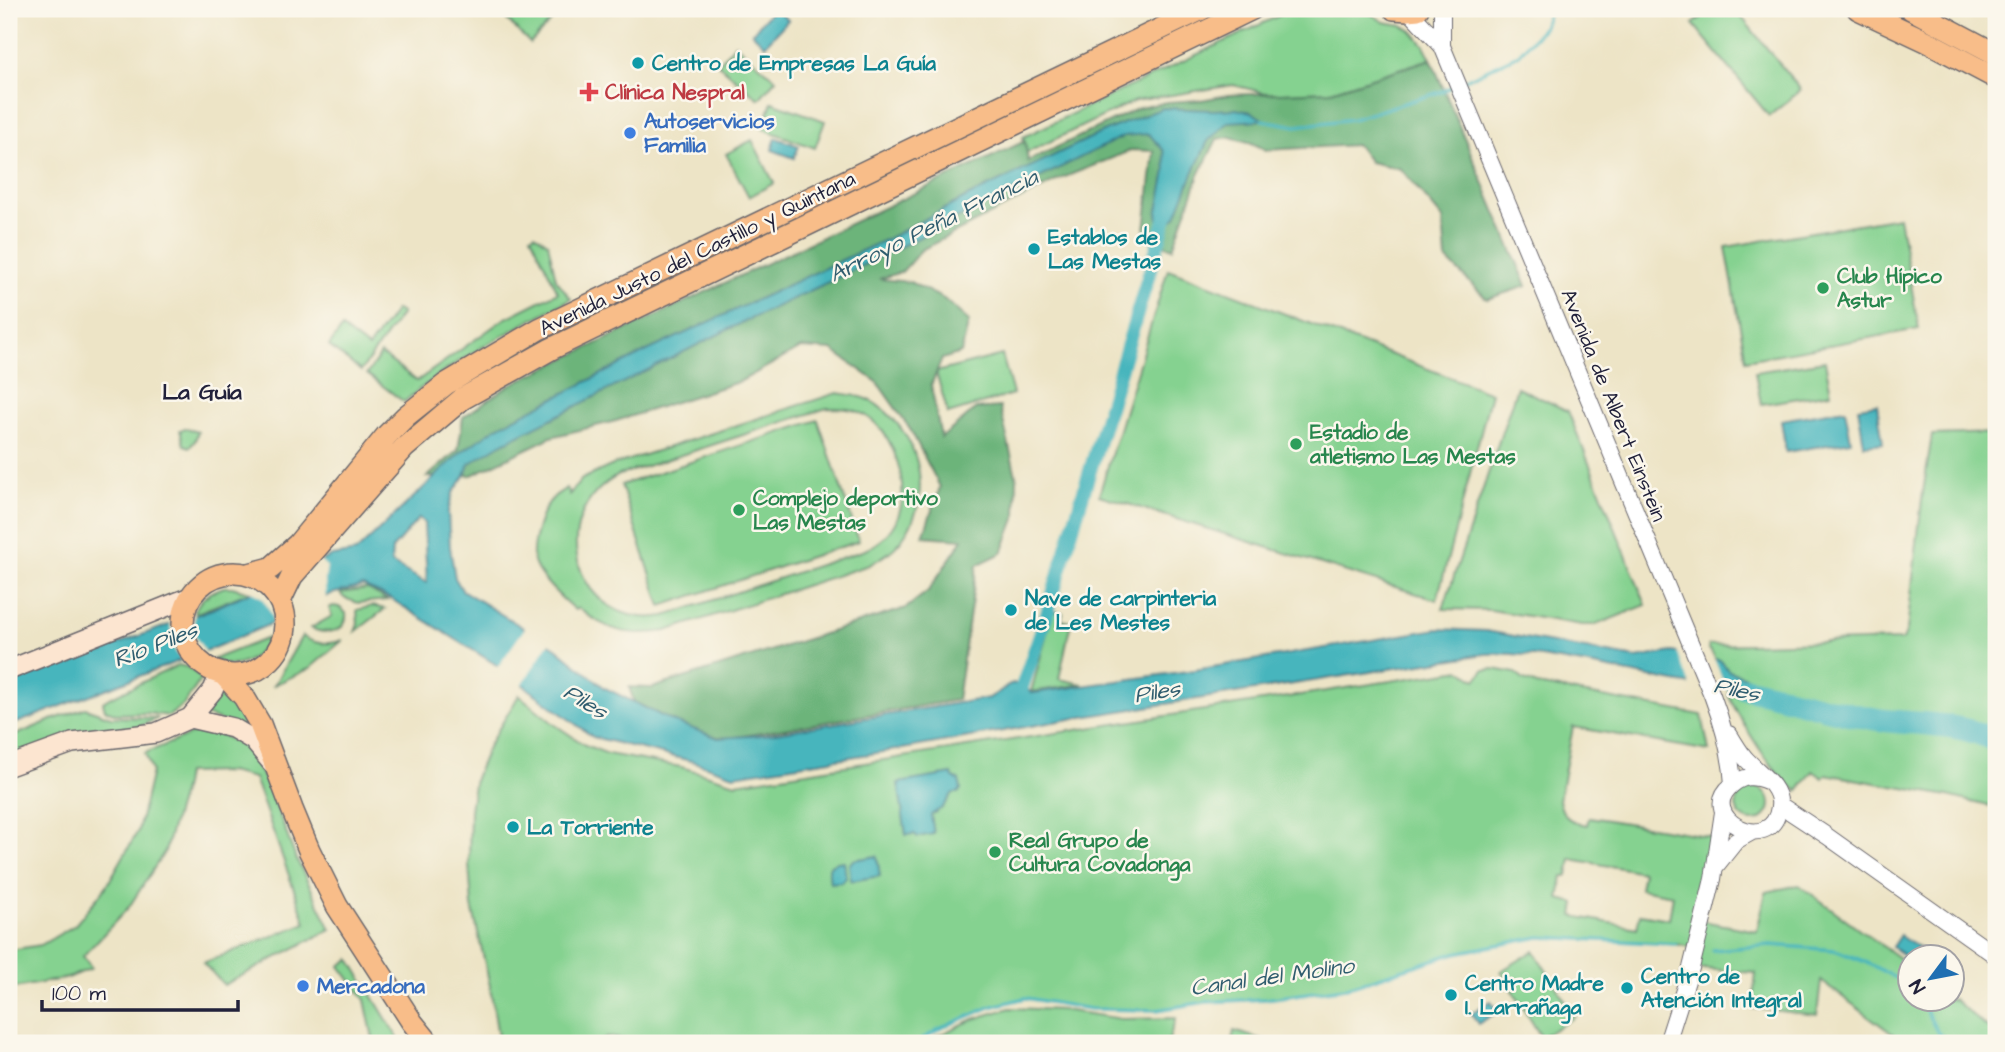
<svg xmlns="http://www.w3.org/2000/svg" width="2005" height="1052" font-family="'Architects Daughter',sans-serif">
<style>
.built{fill:#eed0e7}
.green{fill:#85d290;stroke:#547a66;stroke-width:2;fill-rule:evenodd}
.forest{fill:#6cb47a;stroke:#476b5a;stroke-width:2}
.water{fill:#46b5bd;stroke:#346c7c;stroke-width:2;fill-rule:evenodd}
.pier{fill:#ede4c6}
.lines{fill:none;stroke-linecap:round;stroke-linejoin:round}
.stream{stroke:#46b5bd;stroke-width:3.5}
.canal{stroke:#46b5bd;stroke-width:14}
.river{stroke:#46b5bd;stroke-width:23}
.tertiary-casing{stroke:#69666c;stroke-width:18}
.secondary-casing{stroke:#69666c;stroke-width:22}
.primary-casing{stroke:#69666c;stroke-width:24}
.tertiary{stroke:#fff;stroke-width:16}
.secondary{stroke:#fce5d0;stroke-width:19}
.primary{stroke:#f8bd89;stroke-width:21}
.culture-dot{fill:#0f9aa8;stroke:#fbf7ec;stroke-width:2.5}
.health-dot{fill:#e0444e;stroke:#fbf7ec;stroke-width:2.5}
.shop-dot{fill:#3f7fe0;stroke:#fbf7ec;stroke-width:2.5}
.leisure-dot{fill:#2e9e5b;stroke:#fbf7ec;stroke-width:2.5}
.labels{text-anchor:middle;stroke-width:5;stroke-linejoin:round;paint-order:stroke}
.culture-label{font-size:21px;font-weight:bold;fill:#0d838f;stroke:#fbf7ec;text-anchor:start}
.health-label{font-size:21px;font-weight:bold;fill:#be3a42;stroke:#fbf7ec;text-anchor:start}
.shop-label{font-size:21px;font-weight:bold;fill:#366cbe;stroke:#fbf7ec;text-anchor:start}
.street-label{font-size:21px;fill:#22223b;stroke:#fbf7ec}
.leisure-label{font-size:21px;font-weight:bold;fill:#27864d;stroke:#fbf7ec;text-anchor:start}
.water-label{font-size:23px;font-style:italic;fill:#305d6f;stroke:#fbf7ec}
.neighbourhood-label{font-size:23px;font-weight:bold;fill:#22223b;stroke:#fbf7ec}
</style>
<rect width="100%" height="100%" fill="#fbf7ec"/>
<filter id="ink" filterUnits="userSpaceOnUse"><feTurbulence type="fractalNoise" baseFrequency=".0143" numOctaves="2"/><feDisplacementMap in="SourceGraphic" scale="14" xChannelSelector="R" yChannelSelector="G"/><feConvolveMatrix kernelMatrix="1 2 1 2 8 2 1 2 1" color-interpolation-filters="sRGB"/></filter>
<filter id="wash" filterUnits="userSpaceOnUse"><feTurbulence type="fractalNoise" baseFrequency=".00686" numOctaves="4" result="noise"/><feDisplacementMap in="SourceGraphic" scale="28" xChannelSelector="R" yChannelSelector="G"/><feGaussianBlur stdDeviation="1.57" result="paint"/><feColorMatrix in="noise" values="0 0 0 0 0 0 0 0 0 0 0 0 0 0 0 0 0 1.4 0 .05"/><feComposite in="paint" operator="in"/></filter>
<g filter="url(#wash)">
<rect width="100%" height="100%" fill="#ede4c6"/>
<path class="built" d="M9,591L20,629L9,633Z"/>
<path class="green" d="M508,9H563L530,43L506,19Z
M1293,9H1363L1384,22L1402,25L1412,31L1424,45L1431,59L1331,91L1270,94L1233,85L1135,101L1026,153L1023,137Z
M1712,9H1735L1801,90L1769,116L1693,24Z
M735,44L776,79L759,99L718,64Z
M772,102L825,121L815,148L763,129Z
M752,140L774,183L749,197L726,154Z
M1899,217L1919,329L1746,360L1726,247Z
M535,234L548,243L556,279L571,299C513,330 454,359 404,402L367,374L381,354L417,381L504,319L558,292L531,236Z
M1168,269L1491,393L1437,600L1099,495Z
M396,310L402,313L361,371L329,346L342,328L368,348Z
M1002,355L1013,394L948,414L936,372Z
M1825,361L1831,393L1761,404L1755,372Z
M1517,387L1568,411L1646,605L1596,625H1582L1491,610L1443,609Z
M837,393C848,395 859,395 869,400C918,427 937,493 902,539C894,551 881,558 869,565L666,631C629,637 607,631 578,608L575,610C563,600 541,579 535,565C528,550 541,509 553,498C556,494 562,492 566,488L569,491V495L582,479L613,465ZM827,408C839,408 849,408 859,412C877,420 887,435 894,452C909,491 906,530 865,550L665,616C577,631 541,517 619,475Z
M818,420L859,541L661,606L621,485Z
M185,428L198,432L195,441L190,447L184,445L180,430Z
M1996,433V808L1948,796L1826,774L1823,778L1813,771L1798,791C1769,774 1719,688 1713,655L1709,649V645L1903,640L1907,630L1922,499L1932,435Z
M224,587H232L250,592L194,614C198,599 210,592 224,587Z
M368,589L387,600L358,603L344,598L340,593Z
M333,606L339,607L346,613C348,633 325,635 311,628L332,616L329,608Z
M372,606L385,609L355,632L358,624L357,610Z
M1053,611L1063,613L1061,620L1071,622L1059,679L1083,684L1031,692Z
M302,636C316,645 328,645 343,640L309,669L274,685Z
M268,638C259,660 235,673 213,659Z
M178,665L187,667L202,678L184,704L169,716L147,713L117,714L105,710L103,702L109,698Z
M1494,669L1515,673L1524,680L1537,685L1702,715L1709,751L1573,727L1559,800C1562,818 1571,822 1587,825L1589,817L1719,838L1702,921L1757,931L1766,892L1799,885L1910,966V1000L1953,999L1996,1035V1043H1905L1821,981L1817,1015L1752,1008L1756,973L1691,968L1695,948L1676,944L1540,937L1455,953L1345,988L1266,999L1206,1002L1157,1010L1090,1009L1025,998L990,1007L939,1029L924,1039L921,1043H648L607,1037L600,1043H499L490,986L472,906L469,864L470,810L475,778L489,745L519,695L554,724L585,745L608,754L681,767L736,783L1461,670L1476,680L1484,670ZM1571,859L1643,872L1640,889L1673,895L1669,919L1640,914L1637,928L1573,916L1575,903L1559,899L1563,876H1568Z
M227,689L238,703L250,731L205,715L220,692Z
M85,708L111,717L158,718L136,728L9,758V738L49,721Z
M197,732L218,733L238,743L252,756L272,795L295,856L331,929L224,985L203,963L306,923L254,778L229,772L186,773L184,786L165,851L129,907L83,956L92,968L68,978L9,989V950L41,945L75,925L106,887L138,831L152,771L145,753Z
M1736 804a17 17 0 1 1 34 0a17 17 0 1 1-34 0Z
M1534,951L1575,1017L1541,1037L1501,971Z
M350,959L401,1043H374L365,1000L340,966Z
M1010,1008L1063,1010L1122,1019L1176,1018L1168,1043H936L935,1037L974,1019Z
M1234,1031L1273,1043H1245L1232,1040Z"/>
<path class="forest" d="M1431,59L1527,286L1487,299L1446,259L1443,219L1401,169L1370,162L1357,145L1266,150L1252,143L1230,137L1217,139L1199,175L1173,248L1144,238L1154,151L1132,150L1060,179L921,250L902,272L879,279L910,282L944,299L969,321L961,353L942,359L931,385L941,438L976,409L1000,407L1017,480L1016,516L1002,553L977,565L957,700L731,738C700,739 662,716 634,702L629,687L652,688L906,608L928,591L963,539L923,536L940,487L910,429L877,382L832,350L801,348L741,381L616,421L551,437L472,475L427,477L458,450L463,417L511,384L1025,141L1028,161L1139,108L1167,102L1201,100L1228,95L1331,91Z"/>
<path class="water" d="M773,9H776L788,20L765,45L752,33Z
M1163,108L1213,110L1236,109L1251,112L1264,120L1228,122L1208,141L1194,171L1176,216L1162,230L1157,215L1166,171L1164,151L1149,134L1124,136L837,278L729,329L501,444L469,464L465,476L453,493L448,512L450,547L455,578L462,590L556,648L605,688L672,721L718,738L763,735L989,698L1013,683L1033,693L1195,670L1437,629L1486,631L1636,658L1672,652L1720,660L1729,671L1746,677L1774,694C1706,692 1638,673 1571,662C1542,657 1514,652 1485,654L1076,718L902,749L734,775L691,761L593,737L495,664L391,599L363,586L331,594L266,626L218,646L9,726V684L212,609L332,556L356,552L460,453L497,427L649,350L887,239L969,196L1107,130ZM419,518L424,523L427,583L391,563L392,549Z
M776,138L799,146L794,158L772,150Z
M1877,404L1883,443L1864,445L1858,407Z
M1845,409L1851,441L1786,452L1781,420Z
M952,774L953,778L959,780L961,789L958,793H953L942,808L931,815L934,834L917,837L915,834L906,835L898,783Z
M877,856L880,876L851,881L849,865L853,860Z
M844,861L846,878L842,882L830,883C828,867 826,863 844,861Z
M1900,935L1925,952L1921,957L1910,958V960L1892,947Z
M1491,1001L1498,1012L1478,1024L1471,1013Z"/>
<path class="pier" d="M318,559L327,567L325,580L326,601L273,627L272,616L267,606L261,597L249,590Z
M195,611L194,624L195,636L207,654L183,663L172,646L170,621Z
M527,625L551,640L521,686L497,668Z
M1676,649L1713,656L1729,694L1691,688Z"/>
<g class="lines">
<path class="stream" d="M1461,82L1518,55L1543,28L1550,9
M1262,120L1296,126L1353,119L1443,91L1454,85
M1713,950L1770,945L1835,950L1863,961L1906,983L1910,988
M1920,1000L1938,1033L1950,1043
M921,1043L923,1039L939,1029L990,1007L1025,998L1090,1009L1157,1010L1206,1002L1266,999L1345,988L1455,953L1540,937L1676,944"/>
<path class="canal" d="M1010,704L1021,690L1047,614L1167,214"/>
<path class="river" d="M1745,688C1791,697 1835,713 1881,720C1921,725 1960,722 1996,741"/>
</g>
</g>
<g filter="url(#ink)">
<g class="lines">
<g class="tertiary-casing">
<path id="tertiary" d="M1442,9V46L1712,695C1723,724 1731,753 1733,784
M1408,10L1442,46
M1729,734C1735,743 1740,753 1747,760C1759,773 1782,787 1779,807C1772,859 1694,816 1732,785C1744,775 1754,776 1767,781
M1780,805L1827,836L1996,956
M1716,866L1736,841L1752,832
M1667,1043L1691,968L1713,879L1723,812"/>
</g>
<g class="secondary-casing">
<path id="secondary" d="M9,670L190,597
M190,718L233,728L253,740L272,763
M9,766L72,743L156,733L190,718L213,690L220,674"/>
</g>
<g class="primary-casing">
<path id="primary" d="M1394,9L1408,10L1418,9
M1858,9L1926,41L1996,78
M1911,9L1996,54
M183 624a51 51 0 1 1 102 0a51 51 0 1 1-102 0Z
M249,574L271,568L298,544L387,435L406,416L446,384L539,329L1202,9
M280,601L292,576L404,448L462,399L551,349L1252,9
M223,674L244,697L260,724L292,809L309,850L337,906L412,1022L429,1043"/>
</g>
<use href="#tertiary" class="tertiary"/>
<use href="#secondary" class="secondary"/>
<use href="#primary" class="primary"/>
</g>
</g>
<g class="culture-dot">
<circle cx="638" cy="63" r="7"/>
<circle cx="1034" cy="249" r="7"/>
<circle cx="1011" cy="610" r="7"/>
<circle cx="513" cy="827" r="7"/>
<circle cx="1627" cy="988" r="7"/>
<circle cx="1451" cy="995" r="7"/>
</g>
<path class="health-dot" d="M585.5 81.5h7v7h7v7h-7v7h-7v-7h-7v-7h7z"/>
<g class="shop-dot">
<circle cx="630" cy="133" r="7"/>
<circle cx="303" cy="986" r="7"/>
</g>
<g class="leisure-dot">
<circle cx="1823" cy="288" r="7"/>
<circle cx="1296" cy="444" r="7"/>
<circle cx="739" cy="510" r="7"/>
<circle cx="995" cy="852" r="7"/>
</g>
<g class="labels">
<g class="culture-label">
<text x="652" y="70">Centro de Empresas La Guía</text>
<text x="1048" y="244">Establos de<tspan x="1048" dy="24">Las Mestas</tspan></text>
<text x="1025" y="605">Nave de carpinteria<tspan x="1025" dy="24">de Les Mestes</tspan></text>
<text x="527" y="834">La Torriente</text>
<text x="1641" y="983">Centro de<tspan x="1641" dy="24">Atención Integral</tspan></text>
<text x="1465" y="990">Centro Madre<tspan x="1465" dy="24">I. Larrañaga</tspan></text>
</g>
<g class="health-label">
<text x="605" y="99">Clínica Nespral</text>
</g>
<g class="shop-label">
<text x="644" y="128">Autoservicios<tspan x="644" dy="24">Familia</tspan></text>
<text x="317" y="993">Mercadona</text>
</g>
<g class="street-label">
<text transform="translate(697 253) rotate(-26)" y="7">Avenida Justo del Castillo y Quintana</text>
<text transform="translate(1614 405) rotate(68)" y="7">Avenida de Albert Einstein</text>
</g>
<g class="leisure-label">
<text x="1837" y="283">Club Hípico<tspan x="1837" dy="24">Astur</tspan></text>
<text x="1310" y="439">Estadio de<tspan x="1310" dy="24">atletismo Las Mestas</tspan></text>
<text x="753" y="505">Complejo deportivo<tspan x="753" dy="24">Las Mestas</tspan></text>
<text x="1009" y="847">Real Grupo de<tspan x="1009" dy="24">Cultura Covadonga</tspan></text>
</g>
<g class="water-label">
<text transform="translate(933 225) rotate(-26)" y="8">Arroyo Peña Francia</text>
<text transform="translate(155 644) rotate(-21)" y="8">Río Piles</text>
<text transform="translate(1737 689) rotate(13)" y="8">Piles</text>
<text transform="translate(1157 691) rotate(-9)" y="8">Piles</text>
<text transform="translate(586 701) rotate(32)" y="8">Piles</text>
<text transform="translate(1272 976) rotate(-8)" y="8">Canal del Molino</text>
</g>
<g class="neighbourhood-label">
<text x="202" y="399">La Guía</text>
</g>
</g>
<rect width="2005" height="1052" fill="none" stroke="#fbf7ec" stroke-width="35"/>
<g transform="translate(1931 978) rotate(238)"><circle r="33" fill="#fbf7ec" stroke="#a4a2a5" stroke-width="2"/>
<path d="M0-5L12 26L0 18L-12 26Z" fill="#1f6fb2"/>
<text y="-10" font-size="19" font-weight="bold" text-anchor="middle" fill="#22223b">N</text>
</g>
<path d="M42 1000v10h196v-10" fill="none" stroke="#22223b" stroke-width="3.5"/>
<text x="52" y="1000" font-size="21" fill="#22223b" stroke="#fbf7ec" stroke-width="5" paint-order="stroke">100 m</text>
</svg>
